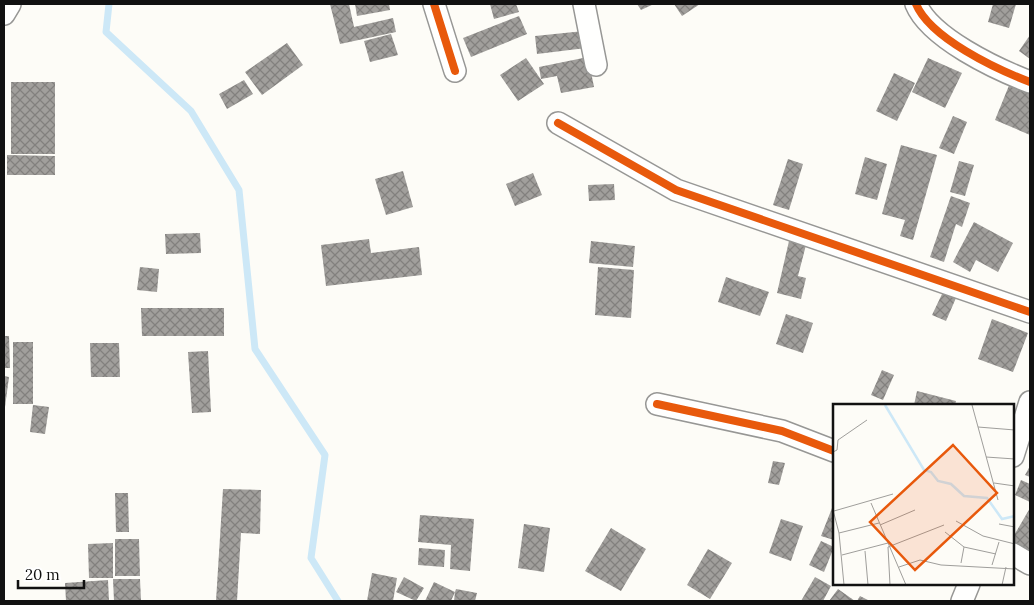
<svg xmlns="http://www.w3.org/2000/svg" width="1034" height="605" font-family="Lora,serif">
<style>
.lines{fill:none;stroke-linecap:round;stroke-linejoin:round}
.stream{stroke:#cde8f7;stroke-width:7}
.building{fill:url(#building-cross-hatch)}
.minor-casing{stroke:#979795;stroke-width:24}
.minor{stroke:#fffffe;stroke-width:21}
.cycleway-casing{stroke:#fff;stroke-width:11}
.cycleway{stroke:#e8590c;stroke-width:8}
.inset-river{fill:none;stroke:#cde8f7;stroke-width:2.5}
.inset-road{fill:none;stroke:#9f9e9b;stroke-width:1}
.view{fill:#e8590c;fill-opacity:0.15;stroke:#e8590c;stroke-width:2.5}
.inset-edge{fill:none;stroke:#111;stroke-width:2.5}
</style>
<defs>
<pattern id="building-cross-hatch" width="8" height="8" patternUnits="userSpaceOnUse" patternTransform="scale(1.25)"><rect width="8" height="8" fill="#a19f9c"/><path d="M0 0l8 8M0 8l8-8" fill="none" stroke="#82807e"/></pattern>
</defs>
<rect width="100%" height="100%" fill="#fdfcf7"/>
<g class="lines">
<path class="stream" d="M109,4L106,32L191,111L239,190L255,349L325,455L311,558L338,601"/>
</g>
<path class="building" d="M330,4H349L354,27L393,18L396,32L340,44Z
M355,4H389L390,10L357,16Z
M490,4H516L519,12L494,19Z
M637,4H654L641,10Z
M674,4H700L682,16Z
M993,4H1016L1009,28L988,22Z
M519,16L527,34L471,57L463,38Z
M584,31L586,48L537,54L535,36Z
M391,34L398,55L370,62L364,41Z
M1030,35V59L1019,51Z
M287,43L303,65L262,95L245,72Z
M588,57L594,87L561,93L557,76L541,79L539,67Z
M526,58L544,84L518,101L500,75Z
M928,58L962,73L945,108L912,92Z
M894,73L915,83L897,121L876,111Z
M244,80L253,94L227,109L219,94Z
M11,82H55V154H11Z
M1010,83L1030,92V135L995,120Z
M953,116L967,122L954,154L939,148Z
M901,145L937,155L913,240L900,236L905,220L882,214Z
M7,155L55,156V175H7Z
M865,157L887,164L877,200L855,194Z
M788,159L803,164L789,210L773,205Z
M959,161L974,165L965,196L950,192Z
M403,171L413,207L386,215L375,179Z
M533,173L542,195L515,206L506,184Z
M614,184L615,200L589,201L588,185Z
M951,196L970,203L962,227L956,224L944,262L930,257Z
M974,222L1013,243L998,272L976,260L970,272L953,262Z
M200,233L201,253L166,254L165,234Z
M369,239L371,253L419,247L422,275L326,286L321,245Z
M591,241L635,246L633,267L589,263Z
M789,241L806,245L798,276L806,278L801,299L777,293Z
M140,267L159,269L157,292L137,290Z
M598,267L634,270L631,318L595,315Z
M726,277L769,292L760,316L718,302Z
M943,292L956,298L946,321L932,315Z
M141,308H224V336H142Z
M786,314L813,323L803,353L776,344Z
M992,319L1028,333L1013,372L978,359Z
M4,336H9L10,368H4Z
M13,342H33V404H13Z
M90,343H119L120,377H91Z
M208,351L211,412L192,413L188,352Z
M882,370L894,375L883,400L871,395Z
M4,376L9,377L5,407H4Z
M917,391L956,401L955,405H914Z
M33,405L49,407L45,434L30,432Z
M773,461L785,463L779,485L768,483Z
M1030,466V477L1025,475Z
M1021,480L1030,484V502L1015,495Z
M223,489L261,490L260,534L241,533L237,601H216Z
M115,493H128L129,532H116Z
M834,503V540L821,536Z
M1030,508V560L1013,549V537Z
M420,515L474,519L470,571L450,569L451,545L418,542Z
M781,519L803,526L791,561L769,553Z
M524,524L550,528L544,572L518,568Z
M611,528L646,549L621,591L585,571Z
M115,539H139L140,576H115Z
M821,541L834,547L824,572L809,565Z
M113,543V578H89L88,544Z
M419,548L445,550L444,567L418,565Z
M708,549L732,563L710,599L687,585Z
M372,573L397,578L393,601H367Z
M404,577L424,588L416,601L396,592Z
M815,577L831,586L823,601H801Z
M113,579H140L141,601H114Z
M108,580L109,601H66L65,583Z
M434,582L455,592L456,589L477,593L475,601H454L455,592L451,601H425Z
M838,589L855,601H829Z
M860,596L870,601H857Z"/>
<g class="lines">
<g class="minor-casing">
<path id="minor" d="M434,4L455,71
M584,4L596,65
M916,4C930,38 996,69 1030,82
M4,14L10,4
M558,123L676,190L1030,312
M657,404L782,431L834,451
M1013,456L1030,402
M1013,554L1030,564
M962,601L969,584"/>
</g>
<use href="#minor" class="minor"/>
<g class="cycleway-casing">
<path id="cycleway" d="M434,4L455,71
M916,4C930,38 996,69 1030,82
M558,123L676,190L1030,312
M657,404L782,431L834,451"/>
</g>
<use href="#cycleway" class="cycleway"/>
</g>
<g transform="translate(833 404)">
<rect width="181" height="181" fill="#fdfcf7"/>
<path class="inset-river" d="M52,1L91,66L98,68L105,77L118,80L131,92L154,94L169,115L182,112"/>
<path class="inset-road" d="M139,1L165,96M145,23L182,26M0,48L4,46L5,36L34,16M153,53L182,55M161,79L182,82M38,99L73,181M0,106L6,129L11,181M1,107L60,90M123,117L150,132L182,140M166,120L182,123M47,121L82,106M112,128L131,143M6,129L46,119M32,147L35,181M9,151L55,139M128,159L131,143L163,150M159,161L166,138M66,163L87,156L108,161L182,165M57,181L55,143L111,121M169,181L173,163"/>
<path class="view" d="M120,41L164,89L82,166L37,118Z"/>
<rect width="181" height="181" class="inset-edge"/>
</g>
<rect width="1034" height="605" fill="none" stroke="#111111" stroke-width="10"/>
<path d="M18 580v8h66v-8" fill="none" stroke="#111111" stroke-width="2.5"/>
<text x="25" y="580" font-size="15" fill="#111111" stroke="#ffffff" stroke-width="4" paint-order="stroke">20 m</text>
</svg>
